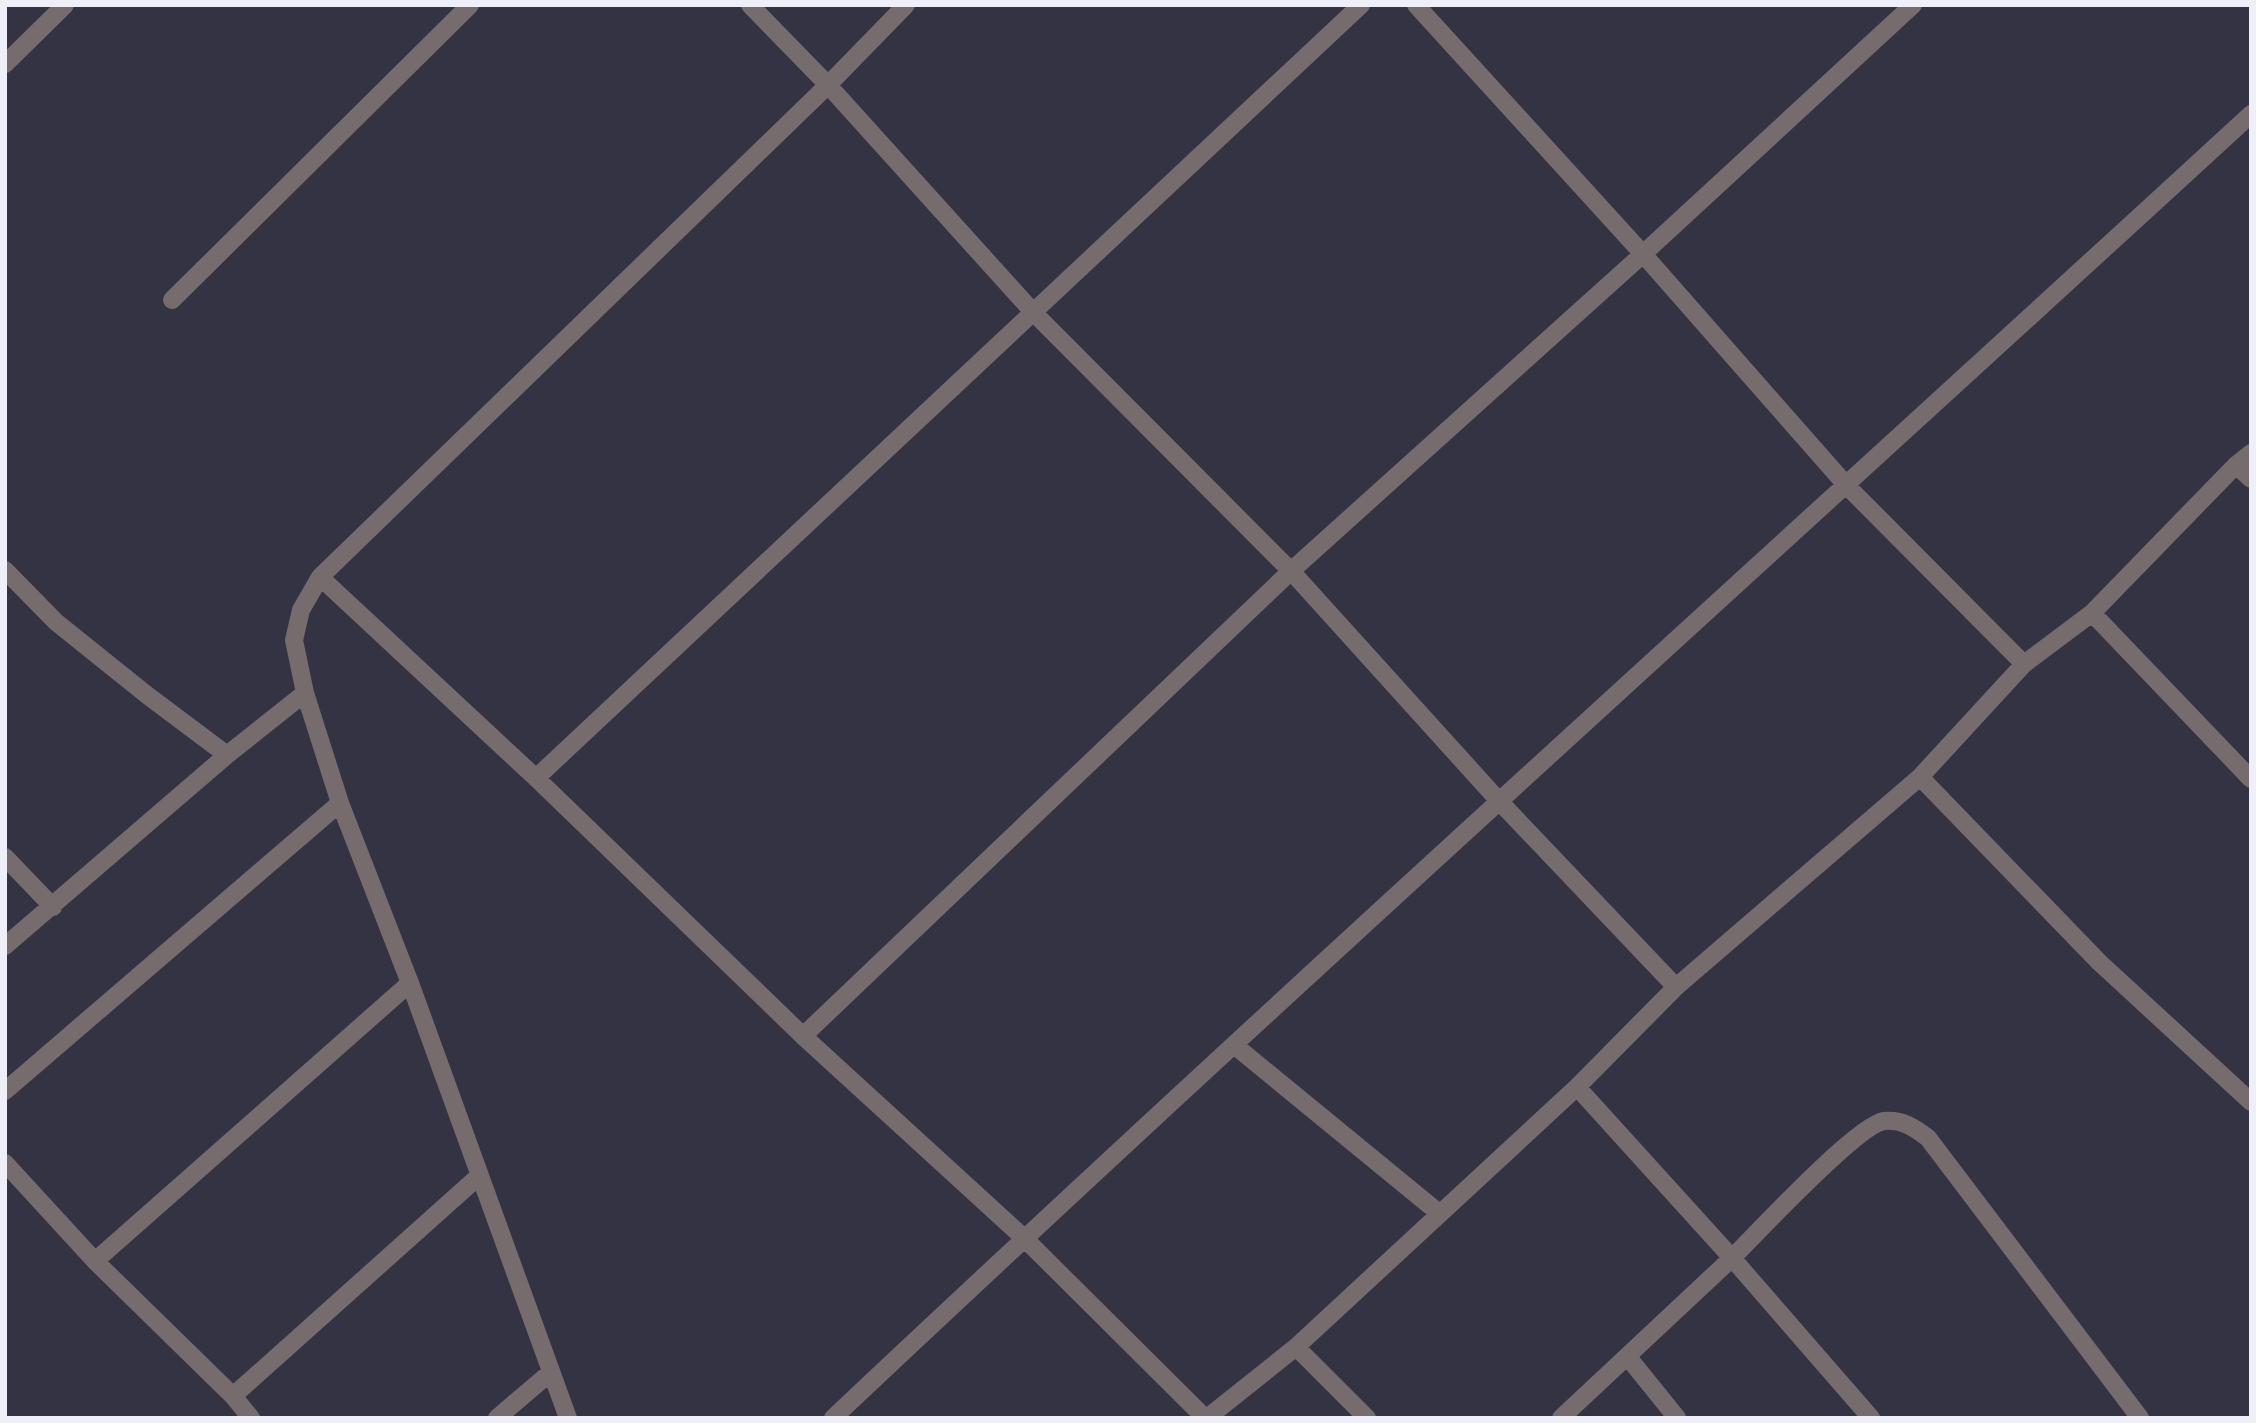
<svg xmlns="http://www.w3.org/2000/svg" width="2256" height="1423" font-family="'Noto Sans',sans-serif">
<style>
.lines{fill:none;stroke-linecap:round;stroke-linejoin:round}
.minor{stroke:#776c6d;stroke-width:18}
</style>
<rect width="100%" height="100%" fill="#343344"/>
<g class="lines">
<path class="minor" d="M750,5L828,85L1033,312L1291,571L1499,801L1676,987
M906,5L828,85L320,577L536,778L803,1036L1024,1238L1205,1418
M1416,5L1643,254L1847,486L2024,664
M5,64L65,5
M172,300L470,5
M2236,465L2251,479
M5,570L56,622L147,695L227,755
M320,577L301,610L294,640L305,693L340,803L410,983L568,1418
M2092,613L2251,779
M1920,777L2099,962L2251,1102
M536,778L1361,5
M5,857L53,907
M5,946L227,755L305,693
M803,1036L1291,571L1643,254L1913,5
M1234,1045L1439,1213
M1577,1087L1732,1258C1757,1233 1857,1125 1884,1121C1902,1119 1915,1128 1928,1138L2140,1418
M5,1091L340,803
M5,1163L95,1261L233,1396L251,1418
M95,1261L410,983
M1296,1347L1367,1418
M1627,1356L1677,1418
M233,1396L479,1176
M497,1418L551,1372
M833,1418C1300,978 1778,549 2251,114
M1207,1418L1296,1347L1577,1087L1676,987L1920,777L2024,664L2092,613L2236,465L2251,453
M1561,1418L1732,1258L1871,1418"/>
</g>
<rect width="2256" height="1423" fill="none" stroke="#efeffa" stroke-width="14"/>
</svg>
